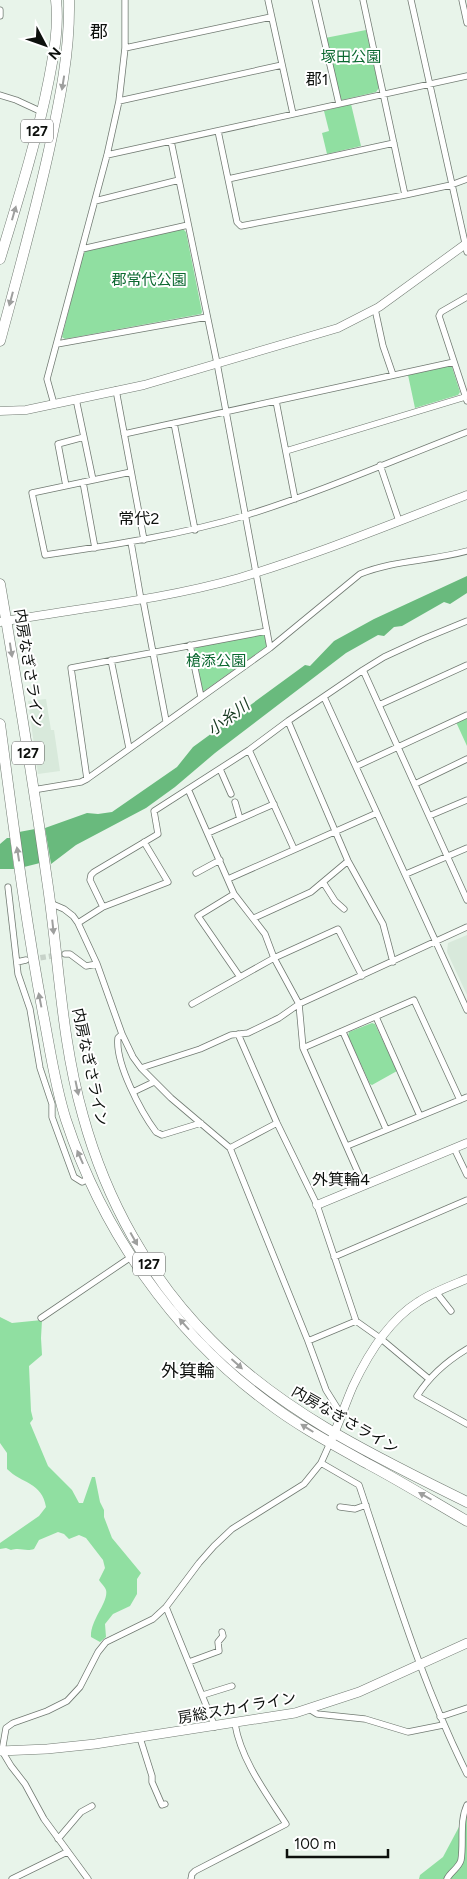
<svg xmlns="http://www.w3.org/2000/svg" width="467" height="1879" font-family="Figtree,'Noto Sans JP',sans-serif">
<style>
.built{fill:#d8e9db}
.green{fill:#90dfa1}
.water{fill:#69ba7d}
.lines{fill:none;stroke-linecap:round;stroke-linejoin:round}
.minor-tunnel{stroke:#c7d2c9;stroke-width:5.5;stroke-dasharray:5.5 3;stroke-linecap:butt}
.minor-casing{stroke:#717a72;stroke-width:7}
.tertiary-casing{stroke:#717a72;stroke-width:9}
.secondary-casing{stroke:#717a72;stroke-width:10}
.trunk-casing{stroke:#717a72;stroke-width:11}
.minor{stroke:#fff;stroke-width:5.5}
.tertiary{stroke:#fff;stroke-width:8}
.secondary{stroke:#fff;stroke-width:9}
.trunk{stroke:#fff;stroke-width:10}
.oneway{fill:#9e9f9e}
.labels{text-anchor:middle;stroke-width:4;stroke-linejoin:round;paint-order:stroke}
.shield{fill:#fff;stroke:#565856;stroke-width:1}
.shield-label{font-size:14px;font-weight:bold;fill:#0d100d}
.park-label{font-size:15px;fill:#0c6931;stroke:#fff}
.street-label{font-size:15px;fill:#0d100d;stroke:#fff}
.neighbourhood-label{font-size:16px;fill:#0d100d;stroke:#fff}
.water-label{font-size:16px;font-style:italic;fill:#183a21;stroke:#fff}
.quarter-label{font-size:18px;fill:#0d100d;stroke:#fff}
</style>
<rect width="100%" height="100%" fill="#e8f4ea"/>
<path class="built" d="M46,699L51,730H54L60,771L38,774L28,701Z
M467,935V995L447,952L448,943Z"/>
<path class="green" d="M366,30L379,88L376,92L342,100L340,99L325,38Z
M351,104L361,146L327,154L322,133L329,131L324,111Z
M183,229L186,232L202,312L201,314L65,339L62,337L83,254L86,251Z
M449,366L452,367L460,392L458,395L415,408L408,375Z
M262,634L264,635L267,644L266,647L204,691L201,690L194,650L196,647Z
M467,717V746L456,722Z
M372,1023L375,1024L397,1071L372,1085L370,1084L348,1036L349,1032Z
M0,1317L12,1323L42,1320L41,1338L42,1355L29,1366L31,1411L33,1419L30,1423L48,1466L72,1490L79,1503H83L92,1477H95L100,1502L104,1510V1517L112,1538L141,1573L137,1579V1594L130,1606L113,1614L105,1624L106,1637L100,1642L91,1637C90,1620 109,1602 106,1590C105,1587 101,1583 99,1580L105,1568L103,1560L86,1538L79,1535L69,1539L64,1534L58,1532L39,1540L34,1549C25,1552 21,1547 11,1550L6,1548L0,1549V1543L39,1516L46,1507C42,1482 22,1484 7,1469V1453L0,1443Z
M467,1816V1879H419L420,1875L443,1857L460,1825Z"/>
<path class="water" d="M467,576V593L450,604L444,602L402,626L394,627L384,636L378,635L346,653L215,753L175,787L146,808L76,845L51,864L45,828L87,813L98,814L112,812L177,767L193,747L305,665L310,666L334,641L374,619Z
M35,829L40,863L24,867L19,832Z
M7,838H10L14,869H0V844Z"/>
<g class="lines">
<path class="minor-tunnel" d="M32,959L58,955"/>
<g class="minor-casing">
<path id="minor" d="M268,0L293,114
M315,0L339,104
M363,0L405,195
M411,0L467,252
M462,0L467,23
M0,10V16
M125,48L271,17
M0,95L16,100L42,112
M119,101L282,65
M218,131L237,222L241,226L405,195L451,185L467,179
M171,141L217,363L270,648
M107,155L467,76
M228,179L394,143
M95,201L179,180
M82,249L188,225
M467,297L441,312L439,316L467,401
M375,309L383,346L393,375
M57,344L207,317
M116,390L144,540
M76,399L93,480
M276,401L295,499
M54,404L47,379L107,155L119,101L125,48V0
M174,423L195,530
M124,434L454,362
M286,451L465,397
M380,465L399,521
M131,472L32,493L45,555C113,545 181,535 247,515C321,492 394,460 467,432
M83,482L95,548
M66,486L58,444L84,437
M131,542L141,600
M143,600L166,721
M190,645L201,697
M111,660L129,748
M363,670L467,900
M324,697L467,1010
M379,705L467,665
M288,721L348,861L383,924L393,962
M249,750L294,849
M357,766L467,715
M220,769L231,794
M87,779L71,668L267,631
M415,784L467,759
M188,789L234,894L265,934L274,958L299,1004L303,1048L364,1186
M33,790L81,782L87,779L270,648L360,574C394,560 431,561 467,551
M235,802L240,819
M429,816L467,800
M208,833L274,804
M196,873L220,860
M406,874L467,848
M228,879L377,813
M323,882L335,901L344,909
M8,887L18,974L30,1009L40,1068L52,1104V1117L74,1177L82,1182L90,1178
M234,894L198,916L240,977
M50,903L64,909L73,916L78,923L97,964L122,1034L133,1057L141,1068L171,1098L230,1148L308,1341L326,1390L341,1414
M103,907L90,880L91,875L94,872L158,834L154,811L249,750L288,721L363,670L384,657L423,639L467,621
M254,918L311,892L348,861
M78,923L103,907L168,882L144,842
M65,954H70L86,966L97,964
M17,962L26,960
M192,1004L274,958L338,929L362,976
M376,1017L420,1116
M343,1032L386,1129
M122,1034L118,1038C115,1063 141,1112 156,1132L162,1135L201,1123
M238,1034L277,1123L317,1205L356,1321L380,1338L429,1379
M303,1048L414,1000L460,1100
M141,1068L200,1049L231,1035L248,1033L279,1018L299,1004L467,927
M133,1092L154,1082
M347,1146L467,1097
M230,1148L277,1123
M454,1148L467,1175
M334,1257L467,1200
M436,1292L451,1311
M41,1318L131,1257
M308,1341L356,1321
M467,1349C447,1361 429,1377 417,1396L467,1424
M321,1463L359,1485C392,1583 421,1682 467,1774
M340,1507L355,1509L366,1505
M166,1607L215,1727
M189,1662L219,1651L218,1642L223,1636L222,1632
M203,1695L232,1686
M309,1709L317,1714L365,1719L408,1732L443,1725
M440,1717L467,1708
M140,1738L152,1776V1782L162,1805L165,1804
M58,1839L81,1812L92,1806
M12,1879L67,1852
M88,1879L44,1819L25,1784L11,1766L2,1751L6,1728L13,1723L47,1711L67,1701L80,1687L98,1652L106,1642L153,1619L166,1607L199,1563L214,1546L232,1529L304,1484L321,1463L330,1443
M191,1879L192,1874L195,1871L286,1824C266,1793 241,1760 235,1724
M447,1879C450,1872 459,1868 461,1860C464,1842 459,1822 467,1805"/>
</g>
<g class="tertiary-casing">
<path id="tertiary" d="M0,411L26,410L144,385L338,328L379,307L467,243
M0,622C80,608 161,600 239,578C316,555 391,524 467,495
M317,1205L467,1143
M330,1443C339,1424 345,1404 353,1386C368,1354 388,1321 418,1302C433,1292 450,1286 467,1279"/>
</g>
<g class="secondary-casing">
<path id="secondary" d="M0,1751L47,1749L95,1744L295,1713L359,1692L467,1643"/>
</g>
<g class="trunk-casing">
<path id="trunk" d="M0,259C18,200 37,140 49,79C54,53 59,27 56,0
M0,341C17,278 35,214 49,150C60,99 70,53 69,0
M0,584C17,683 33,781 47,880C59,959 61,1039 83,1116C106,1200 149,1278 211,1340C283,1413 376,1457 467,1502
M0,724C13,821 25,918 43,1013C50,1049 55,1086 66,1120C102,1230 173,1333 267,1402C298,1426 334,1445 368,1464C402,1482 434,1502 467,1521"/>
</g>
<use href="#minor" class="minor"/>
<use href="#tertiary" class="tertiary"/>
<use href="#secondary" class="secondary"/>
<use href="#trunk" class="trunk"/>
</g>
<defs><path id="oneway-solid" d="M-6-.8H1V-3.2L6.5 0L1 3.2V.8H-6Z" transform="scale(1.25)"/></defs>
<g class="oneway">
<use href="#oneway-solid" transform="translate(63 83) rotate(99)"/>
<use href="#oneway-solid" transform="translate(14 213) rotate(-74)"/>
<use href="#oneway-solid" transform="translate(11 299) rotate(105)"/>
<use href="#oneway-solid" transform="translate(11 650) rotate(81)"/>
<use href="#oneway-solid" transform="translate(18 854) rotate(-99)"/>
<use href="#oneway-solid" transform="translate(53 927) rotate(84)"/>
<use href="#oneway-solid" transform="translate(40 1000) rotate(-101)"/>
<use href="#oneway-solid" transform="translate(77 1088) rotate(78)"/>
<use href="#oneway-solid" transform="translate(80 1157) rotate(-114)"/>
<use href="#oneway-solid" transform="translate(134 1239) rotate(61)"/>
<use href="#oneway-solid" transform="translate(184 1324) rotate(-132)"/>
<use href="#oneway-solid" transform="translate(237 1364) rotate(42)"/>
<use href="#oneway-solid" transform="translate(307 1428) rotate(-148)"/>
<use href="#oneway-solid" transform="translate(425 1496) rotate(-150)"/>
</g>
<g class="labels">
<g class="shield">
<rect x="21" y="119.5" width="32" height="23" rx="4"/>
<rect x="12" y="741.5" width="32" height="23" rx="4"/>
<rect x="133" y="1252.5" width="32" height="23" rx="4"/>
</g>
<g class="shield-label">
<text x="37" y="136">127</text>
<text x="28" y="758">127</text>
<text x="149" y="1269">127</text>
</g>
<g class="park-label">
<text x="351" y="62">塚田公園</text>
<text x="149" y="285">郡常代公園</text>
<text x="216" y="666">槍添公園</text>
</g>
<g class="street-label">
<text transform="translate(29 668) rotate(81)" y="5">内房なぎさライン</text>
<text transform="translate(90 1067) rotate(78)" y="5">内房なぎさライン</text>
<text transform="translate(345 1420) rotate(30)" y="5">内房なぎさライン</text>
<text transform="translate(237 1708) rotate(-10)" y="5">房総スカイライン</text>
</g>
<g class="neighbourhood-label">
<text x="317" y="85">郡1</text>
<text x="139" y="524">常代2</text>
<text x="341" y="1185">外箕輪4</text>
</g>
<g class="water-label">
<text transform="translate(228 717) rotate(-37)" y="6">小糸川</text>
</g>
<g class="quarter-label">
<text x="99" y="38">郡</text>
<text x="188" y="1377">外箕輪</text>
</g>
</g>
<g transform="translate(45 45) rotate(131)" stroke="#ffffff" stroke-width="4" paint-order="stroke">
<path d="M0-4L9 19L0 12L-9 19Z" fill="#0d100d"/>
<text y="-8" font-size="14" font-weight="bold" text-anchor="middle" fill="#0d100d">N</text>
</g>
<path d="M287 1849v8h101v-8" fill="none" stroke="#0d100d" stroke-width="2.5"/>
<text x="294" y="1849" font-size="15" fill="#0d100d" stroke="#ffffff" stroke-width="4" paint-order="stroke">100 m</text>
</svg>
